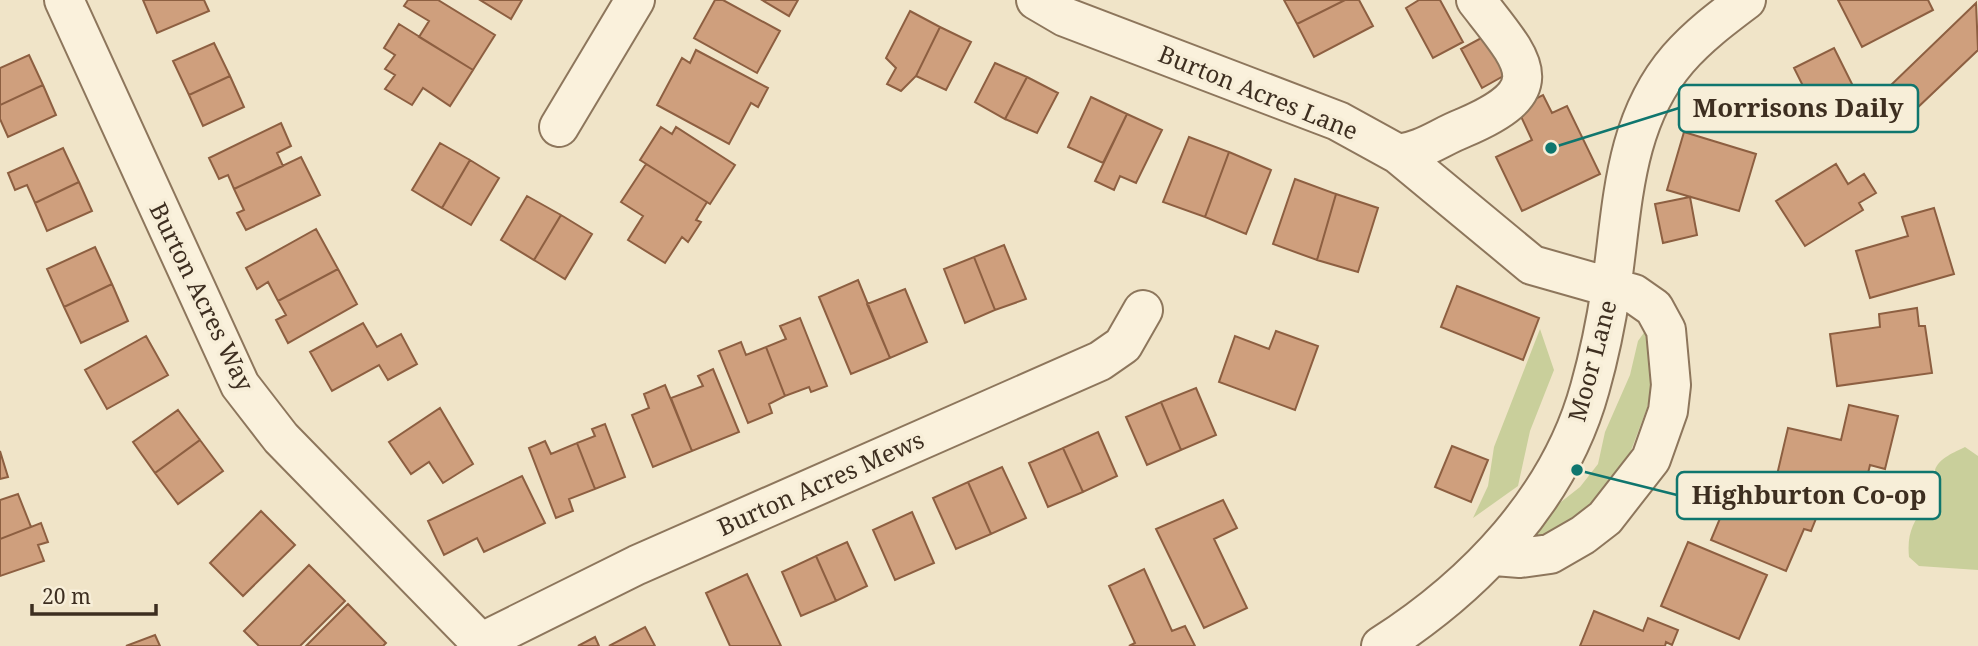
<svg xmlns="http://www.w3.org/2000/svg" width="1978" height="646" font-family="'Noto Serif',serif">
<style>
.green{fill:#c9cf9b}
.building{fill:#cf9f7d;stroke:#8d5f41;stroke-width:2}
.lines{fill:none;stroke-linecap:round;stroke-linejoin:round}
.minor-casing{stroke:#8d765c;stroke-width:42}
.minor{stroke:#faf1dc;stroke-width:38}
.labels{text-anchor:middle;stroke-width:7;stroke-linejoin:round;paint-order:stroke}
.street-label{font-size:24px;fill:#3d2e20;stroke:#f7eed8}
.leader{fill:none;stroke:#0f766e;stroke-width:2.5}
.callout-dot{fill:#0f766e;stroke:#f7eed8;stroke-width:2.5}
.callout{fill:#f7eed8;stroke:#0f766e;stroke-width:2.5}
.callout-label{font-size:26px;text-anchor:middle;font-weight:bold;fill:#3d2e20}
</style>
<rect width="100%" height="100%" fill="#f0e4c8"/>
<path class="green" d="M1648,327L1654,379L1647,408L1615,493L1594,512L1524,549L1547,513L1580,487L1598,464L1605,432L1630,375L1638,341Z
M1540,329L1554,370L1530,431L1518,486L1473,518L1488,486L1494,447Z
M1965,447L1978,456V570L1919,566L1909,557C1906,525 1919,518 1933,492C1937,485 1933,477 1935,470C1939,458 1955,452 1965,447Z"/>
<path class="building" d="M143,0H204L209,11L157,33Z
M408,0H438L495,35L473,70L419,37L429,21L404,6Z
M480,0H522L511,19Z
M715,0H723L780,31L757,73L694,38Z
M762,0H798L789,16Z
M1284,0H1345L1297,24Z
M1345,0H1359L1373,26L1314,57L1297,24Z
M1419,0H1440L1463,42L1433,58L1406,8Z
M1838,0H1928L1933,10L1862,47Z
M1976,3L1978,50L1915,110L1891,85Z
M910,11L940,27L916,76L901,91L887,84L896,68L886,58Z
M399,24L473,70L450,106L423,88L412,105L385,89L395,75L385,69L395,55L384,48Z
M940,27L971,42L946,90L916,76Z
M1494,31L1514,70L1482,88L1461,49Z
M214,43L230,76L189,95L173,61Z
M1834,48L1865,110L1825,130L1794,68Z
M696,50L768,88L758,107L751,103L729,144L657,105L682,58L690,63Z
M29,55L43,85L0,105V68Z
M995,63L1027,77L1005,119L975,102Z
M230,76L244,107L203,126L189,95Z
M1027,77L1058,93L1037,133L1005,119Z
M43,85L56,115L8,137L0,119V105Z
M1543,95L1552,113L1567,106L1600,174L1522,211L1496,157L1532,140L1517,108Z
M1091,97L1127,114L1103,163L1068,147Z
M1127,114L1162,130L1136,183L1120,176L1114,190L1095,181Z
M281,123L291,146L277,153L283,166L234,189L228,175L219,179L209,158Z
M661,127L672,134L676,127L735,165L710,204L640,160Z
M1684,132L1756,154L1739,211L1667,190Z
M1189,137L1229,152L1205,217L1163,202Z
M440,143L470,160L442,208L412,190Z
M63,148L79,182L35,203L27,185L15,190L8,173Z
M1229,152L1271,170L1246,234L1205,217Z
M301,157L320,195L246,230L237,213L244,210L234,189Z
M470,160L499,178L471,225L442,208Z
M646,164L707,202L696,220L701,222L688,242L682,237L665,263L628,240L643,216L621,202Z
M1836,164L1848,184L1864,174L1876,193L1859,203L1863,210L1805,246L1776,201Z
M1295,179L1336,194L1317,260L1273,244Z
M79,182L92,211L47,231L35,203Z
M1336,194L1378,208L1358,272L1317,260Z
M527,196L561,215L534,260L501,240Z
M1690,197L1697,235L1663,243L1655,204Z
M1934,208L1954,274L1870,298L1856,251L1908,236L1902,217Z
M561,215L592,234L565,279L534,260Z
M316,229L338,269L278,301L268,282L257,289L246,268Z
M1004,245L1026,299L995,310L974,257Z
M95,247L112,284L64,307L47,269Z
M974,257L995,310L965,323L944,269Z
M338,269L357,304L288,343L276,320L286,315L278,301Z
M858,280L890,358L851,374L819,297Z
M112,284L128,321L81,343L64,307Z
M1457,286L1539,318L1523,360L1441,327Z
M905,289L927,342L890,358L867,304Z
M1917,308L1919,326H1925L1932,373L1837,386L1830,334L1880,327L1879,314Z
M800,318L827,386L811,392L809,387L785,396L766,347L786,339L780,326Z
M363,323L377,347L401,334L417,364L388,380L379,365L332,391L310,352Z
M1276,331L1318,346L1295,410L1219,382L1235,336L1269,349Z
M146,336L168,375L107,409L85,370Z
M741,342L746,355L766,347L785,396L769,404L772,413L748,423L719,351Z
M713,369L739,432L692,451L671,398L703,386L698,376Z
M665,385L692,451L653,467L632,415L649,408L644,394Z
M1196,388L1216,435L1181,450L1161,402Z
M1161,402L1181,450L1147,465L1126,417Z
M1849,405L1898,416L1885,469L1870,465L1863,494L1777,475L1788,428L1841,440Z
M440,408L473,464L443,483L429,462L411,474L389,442Z
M178,410L200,440L155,473L133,442Z
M605,424L625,477L595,489L577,443L595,436L592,429Z
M1098,432L1117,476L1083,492L1063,448Z
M200,440L223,471L178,504L155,473Z
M545,441L551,454L577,443L595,489L569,499L573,511L556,518L529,448Z
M1452,446L1488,460L1471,502L1435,487Z
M1063,448L1083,492L1048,507L1029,463Z
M0,451L8,477L0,479Z
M1002,467L1026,518L991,534L968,482Z
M522,476L545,523L484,552L477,538L444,555L428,521Z
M968,482L991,534L956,549L933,498Z
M1731,492L1779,512L1786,498L1819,511L1811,531L1804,529L1786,571L1711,540Z
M18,494L31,527L0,539V500Z
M1223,500L1237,528L1214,539L1247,608L1204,628L1156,529Z
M261,511L295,545L243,596L210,563Z
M912,512L934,563L895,580L873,530Z
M41,523L48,542L38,545L44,561L0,576V539Z
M847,542L867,586L836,601L816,556Z
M1688,542L1767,575L1739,639L1661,606Z
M816,556L836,601L801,616L782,572Z
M309,565L345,601L300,646H259L244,631Z
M1144,569L1172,631L1185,626L1195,646H1129L1135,643L1109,586Z
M747,574L781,646H730L706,593Z
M348,604L386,643L383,646H306Z
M1594,611L1643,631L1648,618L1678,630L1672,645L1666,642L1665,646H1580Z
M645,627L655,646H609Z
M155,635L160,646H126Z
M595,637L599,646H578Z"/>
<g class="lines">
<g class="minor-casing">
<path id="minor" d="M64,0L240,385L281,438L484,646
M1036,0L1065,17L1338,121L1398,154L1532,265L1634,294L1654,308L1666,330L1671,385L1668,411L1651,459L1605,518L1583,535L1550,554L1520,558L1495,556
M559,127L635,0
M1398,154C1423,151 1440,137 1463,128C1555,89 1524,62 1476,0
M482,642L637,565L1100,361L1123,345L1143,310
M1381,646C1475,586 1560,498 1590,388C1599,356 1606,322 1611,289C1623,209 1622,124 1678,59C1698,36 1722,18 1746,0"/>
</g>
<use href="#minor" class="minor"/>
</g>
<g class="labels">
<g class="street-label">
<text transform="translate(1258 93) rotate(22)" y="8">Burton Acres Lane</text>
<text transform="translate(201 297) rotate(64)" y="8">Burton Acres Way</text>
<text transform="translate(1593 361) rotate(-75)" y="8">Moor Lane</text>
<text transform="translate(821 484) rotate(-24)" y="8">Burton Acres Mews</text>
</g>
</g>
<path class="leader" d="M1551 148L1679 108M1577 470L1677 495"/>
<g class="callout-dot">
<circle cx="1551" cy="148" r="7"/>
<circle cx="1577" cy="470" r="7"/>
</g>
<g class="callout">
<rect x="1679" y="85" width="239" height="47" rx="7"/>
<rect x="1677" y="472" width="263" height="47" rx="7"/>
</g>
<g class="callout-label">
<text x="1798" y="117">Morrisons Daily</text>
<text x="1809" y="504">Highburton Co-op</text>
</g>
<path d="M32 604v10h124v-10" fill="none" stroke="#3d2e20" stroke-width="3.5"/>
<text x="42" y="604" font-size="21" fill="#3d2e20" stroke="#f7eed8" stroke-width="5" paint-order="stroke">20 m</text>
</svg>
